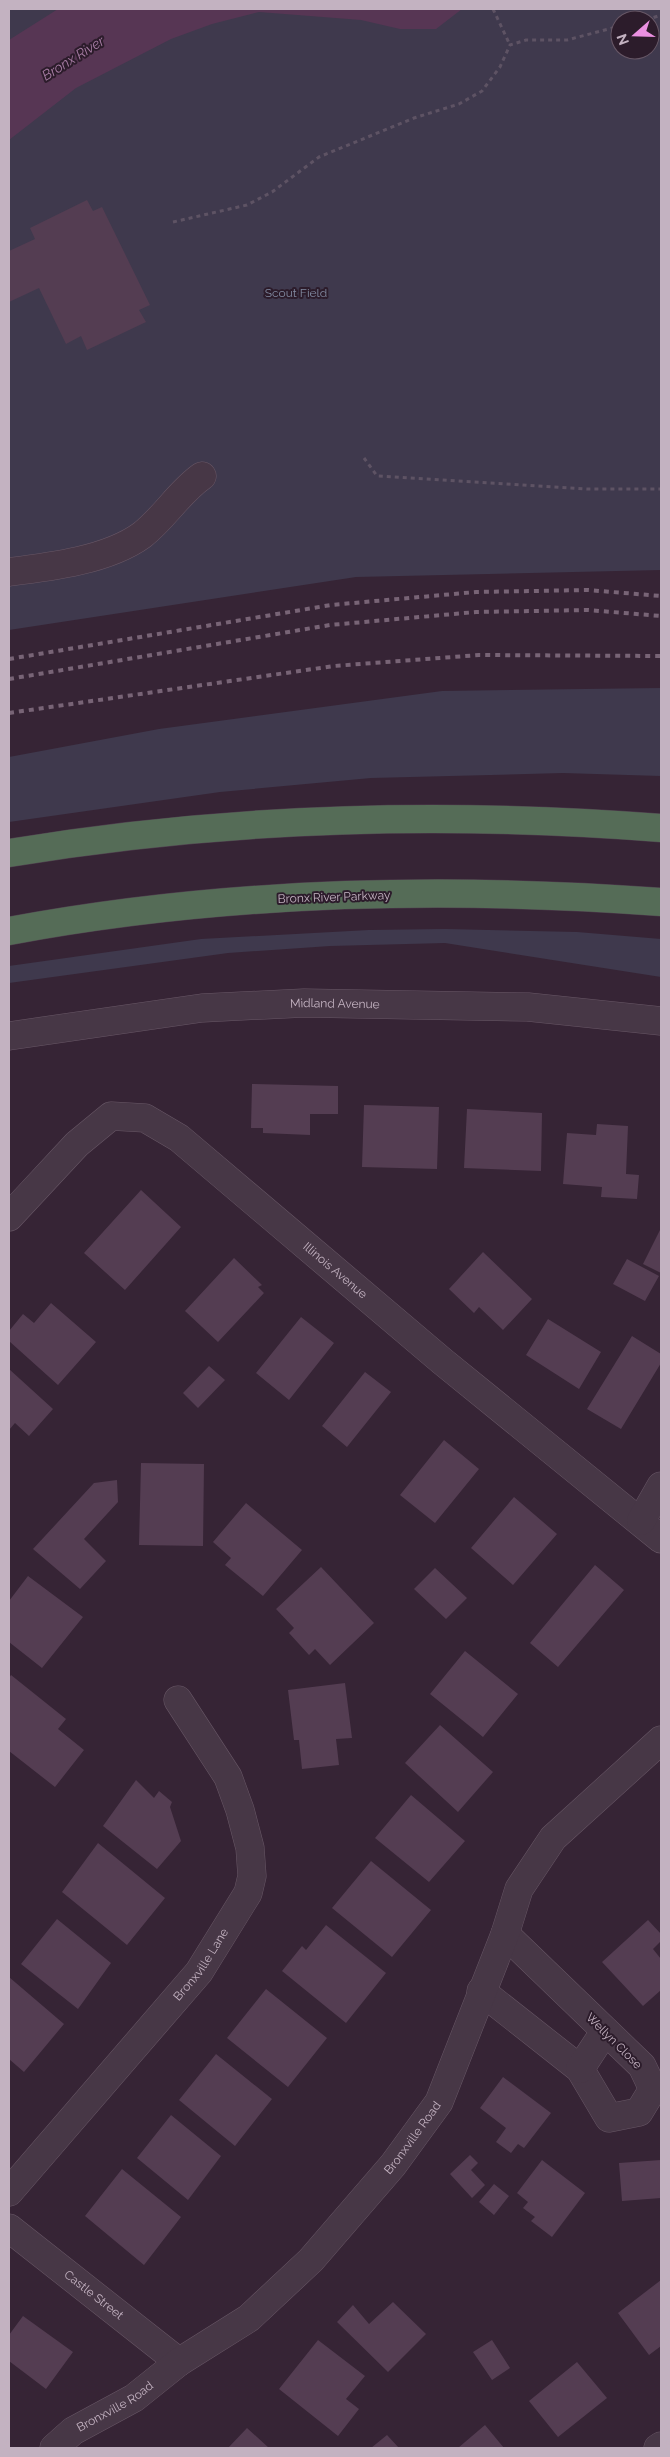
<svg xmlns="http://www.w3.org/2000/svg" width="670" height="2457" font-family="Raleway,sans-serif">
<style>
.green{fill:#3f394d;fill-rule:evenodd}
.water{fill:#573654}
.building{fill:#543d52}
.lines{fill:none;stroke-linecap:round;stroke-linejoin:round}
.minor-casing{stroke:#685766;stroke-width:29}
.highway-casing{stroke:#4f3f4e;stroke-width:29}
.path{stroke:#5e5364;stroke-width:3;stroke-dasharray:4 4;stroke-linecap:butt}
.minor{stroke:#473746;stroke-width:28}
.highway{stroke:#556c57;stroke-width:28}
.rail{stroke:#786476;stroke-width:4;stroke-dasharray:5 5;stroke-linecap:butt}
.labels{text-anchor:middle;stroke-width:4;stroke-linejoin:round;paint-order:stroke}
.park-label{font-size:12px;fill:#828ba2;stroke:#2c1c2b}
.street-label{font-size:12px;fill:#c3b2c1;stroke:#2c1c2b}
.water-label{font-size:14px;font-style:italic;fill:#a87da5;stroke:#2c1c2b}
</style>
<rect width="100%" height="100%" fill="#362435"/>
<path class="green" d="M9,9H661V570L356,577L9,630ZM620,20H650V50H620Z
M661,688V776L563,773L371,778L220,792L9,822V757L159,729L442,691Z
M445,929L577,932L661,939V977L445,943L330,946L228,953L9,983V966L201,939L369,930Z"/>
<path class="water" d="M58,9H462L436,29H400L361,20L259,12L212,24L171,39L76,88L9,140V40Z"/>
<path class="building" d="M87,200L93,211L102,207L150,305L139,310L146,322L87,350L81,336L66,344L39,288L9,302V251L35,239L30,228Z
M252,1084L338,1086V1114H310V1135L263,1133V1128H251Z
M364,1105L439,1107L437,1169L362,1167Z
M467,1109L542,1113L541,1171L464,1168Z
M597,1124L628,1126L626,1174L639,1175L637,1199L601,1197L602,1187L563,1184L567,1133L596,1135Z
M141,1190L181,1227L125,1290L84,1253Z
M661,1228V1273L643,1264Z
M483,1252L532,1299L503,1330L479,1307L474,1313L449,1289Z
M234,1258L262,1285L258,1287L264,1293L218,1342L185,1311Z
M627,1259L659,1276L645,1301L613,1284Z
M51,1303L96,1342L58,1385L9,1341V1331L23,1314L34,1323Z
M301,1317L334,1343L289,1400L256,1373Z
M548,1319L601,1352L579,1389L526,1355Z
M632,1336L661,1354V1363L621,1429L587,1409Z
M209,1366L225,1380L198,1408L183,1393Z
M9,1369L53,1409L29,1436L15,1423L9,1430Z
M365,1372L391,1392L347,1447L322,1426Z
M444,1440L479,1469L435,1523L400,1495Z
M141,1463L204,1464L203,1546L139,1545Z
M117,1480L118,1502L84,1539L106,1561L80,1589L33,1549L94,1483Z
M514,1497L557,1534L513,1585L471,1548Z
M246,1503L302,1550L263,1596L225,1565L231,1558L213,1542Z
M595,1565L624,1590L558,1667L530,1643Z
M321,1567L374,1623L330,1665L315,1649L309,1655L289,1633L294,1628L276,1609Z
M435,1568L467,1598L446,1619L414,1589Z
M28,1576L83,1617L42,1668L9,1642V1601Z
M465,1651L518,1694L483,1737L430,1694Z
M11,1675L66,1719L58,1729L84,1750L55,1787L9,1751V1678Z
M345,1683L352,1738L336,1739L339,1765L302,1769L299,1740H294L288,1690Z
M440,1725L493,1772L458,1812L405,1763Z
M136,1780L154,1798L159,1791L172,1802L170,1807L181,1841L157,1869L103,1826Z
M411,1795L465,1841L429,1882L375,1838Z
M98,1843L165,1898L127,1945L62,1892Z
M371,1861L431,1910L392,1957L332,1908Z
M57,1919L111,1963L78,2009L21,1964Z
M648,1920L661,1934V1941L653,1949L661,1959V1990L643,2006L602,1962Z
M326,1925L386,1973L346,2023L282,1971L302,1946L306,1950Z
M9,1977L64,2024L24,2072L9,2059Z
M266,1989L327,2038L288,2087L227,2038Z
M216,2054L272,2099L235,2146L179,2100Z
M503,2077L551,2113L524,2148L518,2144L511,2153L496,2142L506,2128L480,2108Z
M171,2115L221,2156L188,2200L137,2158Z
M470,2155L478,2163L471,2170L485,2185L472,2198L450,2174Z
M542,2160L585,2193L552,2237L531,2221L535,2217L523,2208L528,2202L517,2193Z
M661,2160V2198L622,2201L619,2163Z
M122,2169L181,2217L144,2265L85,2216Z
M494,2184L509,2196L494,2215L479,2202Z
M661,2280V2346L649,2355L618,2313Z
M393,2302L426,2334L388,2372L337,2322L353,2305L369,2324Z
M23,2316L73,2352L46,2389L9,2361V2335Z
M318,2340L365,2376L346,2399L359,2409L338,2436L279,2389Z
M492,2340L510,2368L492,2380L473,2352Z
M577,2362L607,2398L558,2437L529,2401Z
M485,2425L504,2448H458Z
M247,2428L269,2448H228Z
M387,2435L399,2448H371Z"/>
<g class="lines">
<g class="minor-casing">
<g id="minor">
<path d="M9,572C50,567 108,560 142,535C165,517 179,492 202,476"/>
<path id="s1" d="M9,1036L202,1008L304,1003L528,1007L661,1021"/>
<path id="s2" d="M9,1217L77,1144L111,1116L145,1118L179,1138L442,1361L661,1539"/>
<path d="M641,1521L661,1486"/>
<path d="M481,1991L580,2069L609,2118L639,2112L653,2089L642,2066L505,1934"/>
<path d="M580,2069L605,2031"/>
<path id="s3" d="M9,2192L199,1972L248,1893L252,1876L250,1848L240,1810L228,1777L178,1700"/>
<path id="s4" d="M9,2228L179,2362"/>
<path id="s5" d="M54,2448L73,2431L134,2398L179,2362L249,2318L311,2260L393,2165L439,2102L505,1934L519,1889L553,1838L661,1740"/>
<path d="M658,2448L661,2446"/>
</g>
</g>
<g class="highway-casing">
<path id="highway" d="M9,853C226,817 442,811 661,828
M9,931C223,891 444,886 661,902"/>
</g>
<path class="path" d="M493,9L510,45
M646,20L661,15
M173,222L247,205L272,192L319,157L414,118L459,104L482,91L500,67L510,45L526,40H567L620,26
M364,458L377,476L587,489H661"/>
<use href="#minor" class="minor"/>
<use href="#highway" class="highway"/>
<path class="rail" d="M9,659L331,605L476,592L588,590L661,596
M9,679L330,625L476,612L588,610L661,616
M9,713L334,666L479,655L661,656"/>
</g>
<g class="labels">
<g class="park-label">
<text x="296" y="297">Scout Field</text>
</g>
<g class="street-label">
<text transform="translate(334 897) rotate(-2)" y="4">Bronx River Parkway</text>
<text dy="4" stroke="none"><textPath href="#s1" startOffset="328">Midland Avenue</textPath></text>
<text dy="4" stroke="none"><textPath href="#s2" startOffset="422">Illinois Avenue</textPath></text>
<text dy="4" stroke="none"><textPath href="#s3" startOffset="298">Bronxville Lane</textPath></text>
<text transform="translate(614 2041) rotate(45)" y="4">Wellyn Close</text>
<text dy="4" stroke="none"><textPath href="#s5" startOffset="479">Bronxville Road</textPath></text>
<text dy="4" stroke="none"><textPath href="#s4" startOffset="108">Castle Street</textPath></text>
<text dy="4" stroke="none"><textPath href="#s5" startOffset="74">Bronxville Road</textPath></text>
</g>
<g class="water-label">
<text transform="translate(73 58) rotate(-32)" y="5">Bronx River</text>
</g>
</g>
<rect width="670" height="2457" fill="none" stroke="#c3b2c1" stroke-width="20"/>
<g transform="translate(635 35) rotate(250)"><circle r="24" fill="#2c1c2b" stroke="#685867"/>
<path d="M0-4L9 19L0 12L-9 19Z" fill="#eb90e1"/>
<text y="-8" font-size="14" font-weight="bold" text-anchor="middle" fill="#c3b2c1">N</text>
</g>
</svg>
